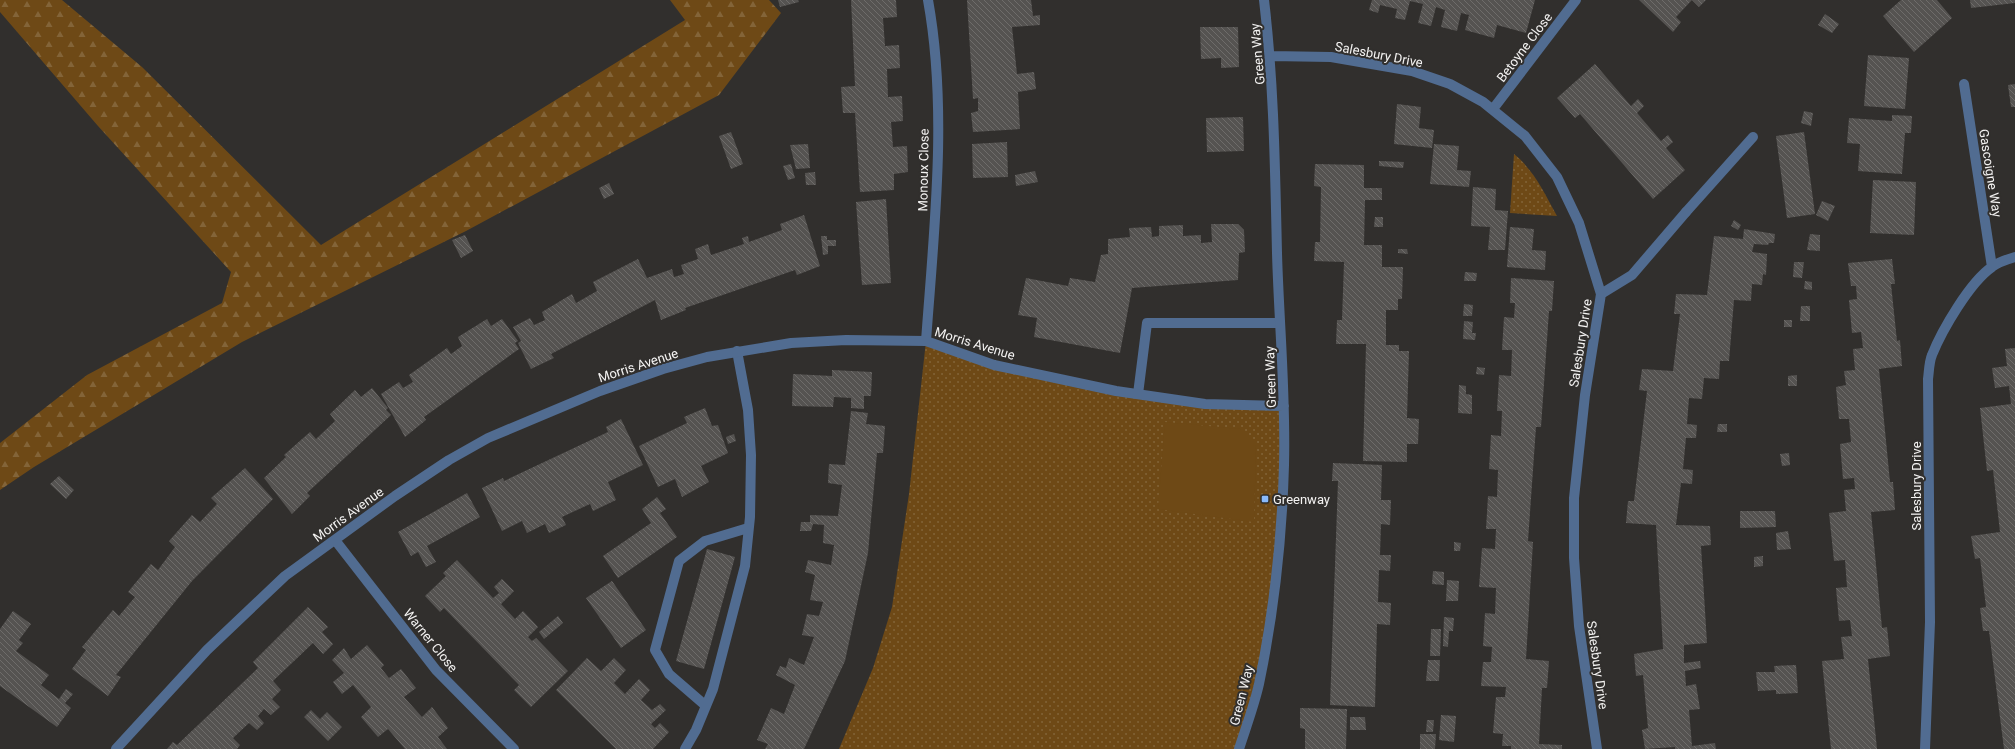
<svg xmlns="http://www.w3.org/2000/svg" width="2015" height="749" font-family="Roboto,sans-serif">
<style>
.grass{fill:url(#grass-dots)}
.forest{fill:url(#forest-firs)}
.park{fill:#6e4916}
.building{fill:url(#building-back-hatch)}
.lines{fill:none;stroke-linecap:round;stroke-linejoin:round}
.lane{stroke:#516c91;stroke-width:10}
.street{stroke:#516c91;stroke-width:10}
.poi-dot{fill:#89bafc;stroke:#312f2d;stroke-width:1.5}
.labels{text-anchor:middle;stroke-width:4;stroke-linejoin:round;paint-order:stroke}
.street-label{font-size:13px;fill:#f4f3f2;stroke:#312f2d}
.poi-label{font-size:13px;fill:#f4f3f2;stroke:#312f2d;text-anchor:start}
</style>
<defs>
<pattern id="grass-dots" width="8" height="8" patternUnits="userSpaceOnUse"><rect width="8" height="8" fill="#6e4916"/><path d="M2 2h.1M6 6h.1" fill="none" stroke="#836438" stroke-width="1.8" stroke-linecap="round"/></pattern>
<pattern id="forest-firs" width="22" height="20" patternUnits="userSpaceOnUse"><rect width="22" height="20" fill="#6e4916"/><path d="M5 1l3.5 6h-7zM16 11l3.5 6h-7z" fill="#836438"/></pattern>
<pattern id="building-back-hatch" width="6" height="6" patternUnits="userSpaceOnUse"><rect width="6" height="6" fill="#555351"/><path d="M-1 5l2 2M0 0l6 6M5-1l2 2" fill="none" stroke="#6e6c6a"/></pattern>
</defs>
<rect width="100%" height="100%" fill="#312f2d"/>
<path class="grass" d="M1514,154C1534,170 1545,194 1557,216L1510,213Z
M926,341L994,365L1205,404L1284,406L1273,603L1239,749H839L873,668L892,607L909,494Z"/>
<path class="forest" d="M0,0H62L142,67L321,245L685,20L670,0H769L781,13L719,95L466,231L242,342L34,467L0,490V443L87,375L222,303L231,272L98,126L0,12Z"/>
<path class="park" d="M1165,422L1240,429L1256,446L1254,522L1158,509Z"/>
<path class="building" d="M778,0H798L799,2L780,7Z
M851,0H896L897,17L883,18L885,46L899,45L900,68L887,69L888,97L902,96L903,121L891,122L893,147L907,146L908,172L894,174V190L860,192L855,113H843L841,87L855,86Z
M967,0H1031L1033,16L1040,15V25L1012,27L1017,74L1034,72L1036,89L1018,92L1020,129L973,132L971,113L978,111V98L973,99Z
M1372,0H1535L1526,33L1497,25L1494,38L1465,30L1469,15L1461,13L1457,31L1441,27L1445,10L1436,7L1431,26L1418,23L1423,4L1410,1L1405,20L1395,18L1397,9L1380,5L1378,13L1369,10Z
M1639,0H1706L1699,7L1692,0L1676,17L1681,22L1673,32Z
M1901,0H1937L1952,18L1914,52L1883,16Z
M1970,0H2015V3L1971,8Z
M1825,14L1839,24L1832,33L1818,25Z
M1200,27H1238L1239,67L1221,68V58L1201,59Z
M1868,55L1909,58L1905,109L1864,106Z
M1595,64L1631,106L1638,99L1644,106L1637,113L1661,141L1668,135L1673,142L1666,148L1685,170L1653,199L1580,114L1575,118L1557,98Z
M2015,84V107H2011L2008,85Z
M1397,104L1421,107L1419,128L1434,130L1432,148L1394,144Z
M1804,111L1813,113L1811,126L1801,123Z
M1892,115L1912,116L1911,133H1905L1902,174L1858,171L1860,144L1847,143L1849,118L1892,121Z
M1243,117L1244,151L1207,152L1206,118Z
M731,132L743,164L731,169L719,136Z
M1804,132L1815,214L1787,218L1776,136Z
M1007,142L1008,177L973,178L972,144Z
M808,144L810,168L796,169L790,145Z
M1434,144L1459,146L1457,170L1471,171L1469,187L1430,184Z
M1379,161L1404,162L1403,168L1379,166Z
M791,164L795,178L788,180L783,166Z
M1315,164L1364,165V188H1382V200H1365L1364,245H1382V267H1403L1402,299H1398V310H1386V345H1399V351H1409L1407,418L1419,419L1418,444H1407V462L1363,461L1366,344H1336L1337,320H1342L1344,262L1314,261L1315,242H1320L1321,187L1314,186Z
M1035,171L1038,182L1016,186L1015,175Z
M815,172L816,185H806L805,173Z
M1873,180L1916,182L1914,235L1870,233Z
M609,183L614,194L604,199L599,188Z
M1473,187L1496,189L1495,210L1508,211L1505,250H1488L1490,227L1471,226Z
M886,199L891,283L862,285L856,202Z
M1822,201L1835,206L1828,221L1816,215Z
M804,215L820,266L797,275L795,270L685,308L686,310L661,320L655,300L551,354L554,358L531,369L518,343L521,341L513,327L530,318L534,325L545,320L542,312L572,294L576,303L597,291L593,282L638,259L647,278L672,269L674,277L684,274L681,265L698,259L695,249L708,244L711,255L744,244L742,238L748,236L749,242L782,230L780,224Z
M1375,217H1383V227H1374Z
M1734,220L1741,225L1738,230L1731,226Z
M1211,224H1238L1244,230L1245,252L1239,253L1238,280L1132,288L1120,353L1034,337L1037,318L1018,315L1026,278L1068,286L1070,278L1095,282L1101,255L1108,254V239L1130,237L1129,228L1151,227L1152,237L1159,236V226L1183,225V236L1201,235V243L1212,242Z
M1510,227L1534,229L1532,250L1546,251L1545,270L1507,267Z
M1744,229L1775,234L1774,243H1769L1768,245L1754,244L1752,252L1767,254L1766,275L1763,274L1762,285L1752,284L1751,301L1734,300L1729,361H1720L1719,379L1704,378L1702,399L1689,398L1687,424L1697,425L1696,438H1686L1683,469L1693,470L1692,484L1681,483L1676,525L1710,526L1711,545L1701,546L1707,643L1684,645V663L1700,661L1701,668L1685,671L1686,686L1696,684L1700,709L1689,710L1692,746L1715,743L1716,749H1675V747L1645,749L1642,730L1648,728L1643,675L1636,676L1634,654L1663,649L1656,525L1626,523L1628,501H1634L1647,391L1639,390L1642,369L1673,371L1680,314H1674L1676,294L1707,295L1714,236L1743,239Z
M1810,234L1820,235V251L1807,250Z
M465,235L473,251L461,258L452,240Z
M821,236H827V240H836V246H828V254L823,255Z
M1398,249H1407L1408,254L1398,253Z
M1892,259L1895,284H1891L1897,341L1900,340L1902,366L1879,369L1890,482H1893L1895,510L1871,512L1882,628L1887,627L1890,656L1868,659L1877,749H1831L1822,661L1844,659L1841,637L1852,636L1850,620L1839,621L1836,588L1847,587L1845,560L1834,561L1829,513L1846,511L1844,490L1855,489L1854,478L1843,479L1840,444L1851,442L1849,419H1839L1836,387L1846,385L1844,371L1855,370L1853,349L1863,348L1861,332L1852,333L1849,300L1857,299L1856,286H1851L1848,263Z
M1794,262H1804L1802,278L1793,277Z
M1465,272L1477,273L1476,281H1464Z
M1511,278L1554,281L1552,311H1549L1541,427H1536L1528,541L1533,542L1526,659L1549,661L1547,688H1542L1539,744L1562,745V749H1511V746H1502L1503,734L1493,733L1496,697H1505L1506,687L1481,686L1483,662H1491L1492,647L1483,646L1485,613L1495,614L1496,588L1479,587L1482,548L1495,549L1496,529H1486L1488,496L1497,497L1498,470L1489,469L1491,435L1501,436L1502,411H1497L1499,375L1511,376L1512,350H1502L1504,317L1514,318L1515,303H1510Z
M1805,281L1812,282V290L1804,289Z
M1464,304L1473,305L1472,316H1463Z
M1801,306H1810V321H1800Z
M487,319L491,326L502,319L518,341L515,343L519,349L424,417L426,420L405,437L381,394L399,382L403,388L413,382L409,375L447,348L451,354L462,346L458,337Z
M1784,320H1792V327H1784Z
M1464,321L1473,322L1472,333H1476L1475,340L1463,339Z
M2015,348V749H2004L1989,631H1983L1980,608L1986,607L1980,558L1975,559L1971,536L2000,532L1993,470L1987,471L1980,408L2011,404L2009,386L1995,388L1992,368L2007,366L2005,349Z
M1477,367L1485,368L1484,375L1476,374Z
M832,370L872,372L871,396H864V409L851,408V398L834,397L833,407L792,406L793,374L832,376Z
M1797,375V386H1788V376Z
M1459,385L1466,386V394L1472,395V414L1458,413Z
M372,388L388,408L386,410L391,415L307,493L310,496L292,514L264,478L286,457L284,455L310,432L316,439L335,421L330,414L355,390L361,397Z
M705,408L712,426L718,425L728,453L701,466L709,482L682,497L675,479L658,487L639,446L687,423L684,417Z
M851,411L868,413L866,424L885,426L883,453H877L868,553L845,661L804,749H765L768,744L757,740L771,708L784,714L795,685L776,675L780,666L786,668L789,658L804,665L814,637L802,635L807,614L819,616L823,602L810,600L815,575L805,572L808,560L831,565L834,545L823,543L824,525L813,524L811,531H800L801,522H810V515L838,516L842,485L828,483L829,464L845,465Z
M621,419L643,465L608,482L616,500L593,511L590,504L562,517L566,525L549,533L545,524L527,533L522,521L502,531L482,488L503,478L504,481L608,432L606,427Z
M1718,424H1727V432H1717Z
M734,434L736,441L728,444L726,437Z
M1789,453L1790,465L1782,466L1780,454Z
M1333,463L1382,465L1381,500H1391L1390,525L1381,524L1380,555H1391L1390,571L1379,570L1378,602L1391,603L1390,625L1377,624L1375,707L1330,705L1338,481H1332Z
M245,468L273,499L192,581L116,675L121,677L108,696L72,669L86,650L82,647L113,610L119,616L135,597L128,592L151,564L158,570L175,547L169,541L192,515L200,522L217,504L211,498Z
M59,476L74,490L66,499L50,484Z
M467,493L480,517L427,546L436,562L426,567L418,552L411,556L398,532Z
M657,497L666,509L660,513L677,537L618,578L603,556L651,523L642,509Z
M1740,511H1775L1776,527L1740,528Z
M1788,531L1791,549L1777,550L1776,533Z
M1454,542L1461,543L1460,551H1454Z
M707,549L735,557L704,669L676,661Z
M1763,556V566L1754,567V557Z
M457,560L493,598L499,593L494,587L502,579L514,591L501,604L515,619L523,611L538,627L528,637L532,641L536,638L568,671L531,707L514,690L519,685L444,608L440,612L425,596L446,576L443,573Z
M1433,571L1444,572V585L1432,584Z
M1447,580L1459,581L1458,601H1446Z
M612,581L646,630L621,648L586,598Z
M308,607L328,627L322,632L333,644L323,654L313,643L273,681L281,690L272,699L280,707L271,715L264,709L258,716L264,723L257,730L249,723L233,738L240,745L237,749H167L173,742L177,745L258,668L253,662Z
M13,611L31,624L19,640L23,643L16,651L49,675L41,685L59,699L66,689L73,694L65,703L71,708L57,727L0,686V629Z
M558,616L563,623L544,639L539,632Z
M1444,617L1454,618L1453,631H1449L1448,647L1443,646Z
M1431,629H1441L1440,656H1430Z
M367,645L384,665L381,668L389,678L401,669L416,688L404,697L422,717L432,707L448,728L438,737L447,749H405L388,729L378,737L361,717L371,707L353,685L342,694L333,682L344,673L332,660L344,648L351,659Z
M587,658L601,671L614,658L626,670L614,683L625,694L639,679L650,690L641,700L652,710L660,704L666,710L651,724L655,728L660,723L669,732L653,749H616L556,690Z
M1428,660H1440L1439,681H1426Z
M1796,665L1798,693L1776,694V690L1758,691L1756,672H1775L1774,666Z
M1300,708L1347,709L1346,749H1305V729L1300,728Z
M311,710L320,719L327,712L342,727L328,741L304,717Z
M1441,715L1456,716L1454,742L1439,740Z
M1350,717H1365L1366,730H1350Z
M1427,720H1434L1433,732H1426Z
M1420,734H1436L1435,749H1420Z"/>
<g class="lines">
<path class="lane" d="M1686,212L1753,137
M1138,394L1147,323H1280
M706,706L669,674L655,650L679,561L705,541L748,528
M685,749L696,730L713,689L745,566L750,517L751,455L748,410L737,351"/>
<path class="street" d="M1271,56L1331,57L1412,71L1450,84L1483,102L1525,136L1557,177L1579,223L1601,294L1585,395L1574,498V558L1579,626L1597,749
M1964,84L1992,267
M1493,109L1576,0
M1601,294L1632,275L1686,212
M926,341C934,230 948,110 928,0
M335,540L436,670L514,749
M116,749L207,650L285,576L395,496L449,460L488,438L600,391L663,369L707,357L791,343L846,340L926,341L994,365L1116,391L1205,404L1284,406
M1239,749C1246,727 1254,706 1259,684C1274,612 1282,538 1284,465C1286,395 1279,324 1277,253C1275,168 1274,84 1264,0
M1925,749L1930,622L1928,379C1929,372 1929,362 1932,355C1942,330 1970,282 1992,267C1998,262 2008,259 2015,257"/>
</g>
<rect class="poi-dot" x="1261" y="495" width="8" height="8" rx="2"/>
<g class="labels">
<g class="street-label">
<text transform="translate(1524 47) rotate(-53)" y="5">Betoyne Close</text>
<text transform="translate(1257 54) rotate(-95)" y="5">Green Way</text>
<text transform="translate(1379 54) rotate(11)" y="5">Salesbury Drive</text>
<text transform="translate(923 170) rotate(-89)" y="5">Monoux Close</text>
<text transform="translate(1991 173) rotate(81)" y="5">Gascoigne Way</text>
<text transform="translate(975 343) rotate(17)" y="5">Morris Avenue</text>
<text transform="translate(1580 343) rotate(-81)" y="5">Salesbury Drive</text>
<text transform="translate(638 365) rotate(-18)" y="5">Morris Avenue</text>
<text transform="translate(1270 377) rotate(-92)" y="5">Green Way</text>
<text transform="translate(1916 486) rotate(-90)" y="5">Salesbury Drive</text>
<text transform="translate(348 514) rotate(-36)" y="5">Morris Avenue</text>
<text transform="translate(431 640) rotate(51)" y="5">Warner Close</text>
<text transform="translate(1598 665) rotate(82)" y="5">Salesbury Drive</text>
<text transform="translate(1241 695) rotate(-76)" y="5">Green Way</text>
</g>
<g class="poi-label">
<text x="1273" y="504">Greenway</text>
</g>
</g>
</svg>
